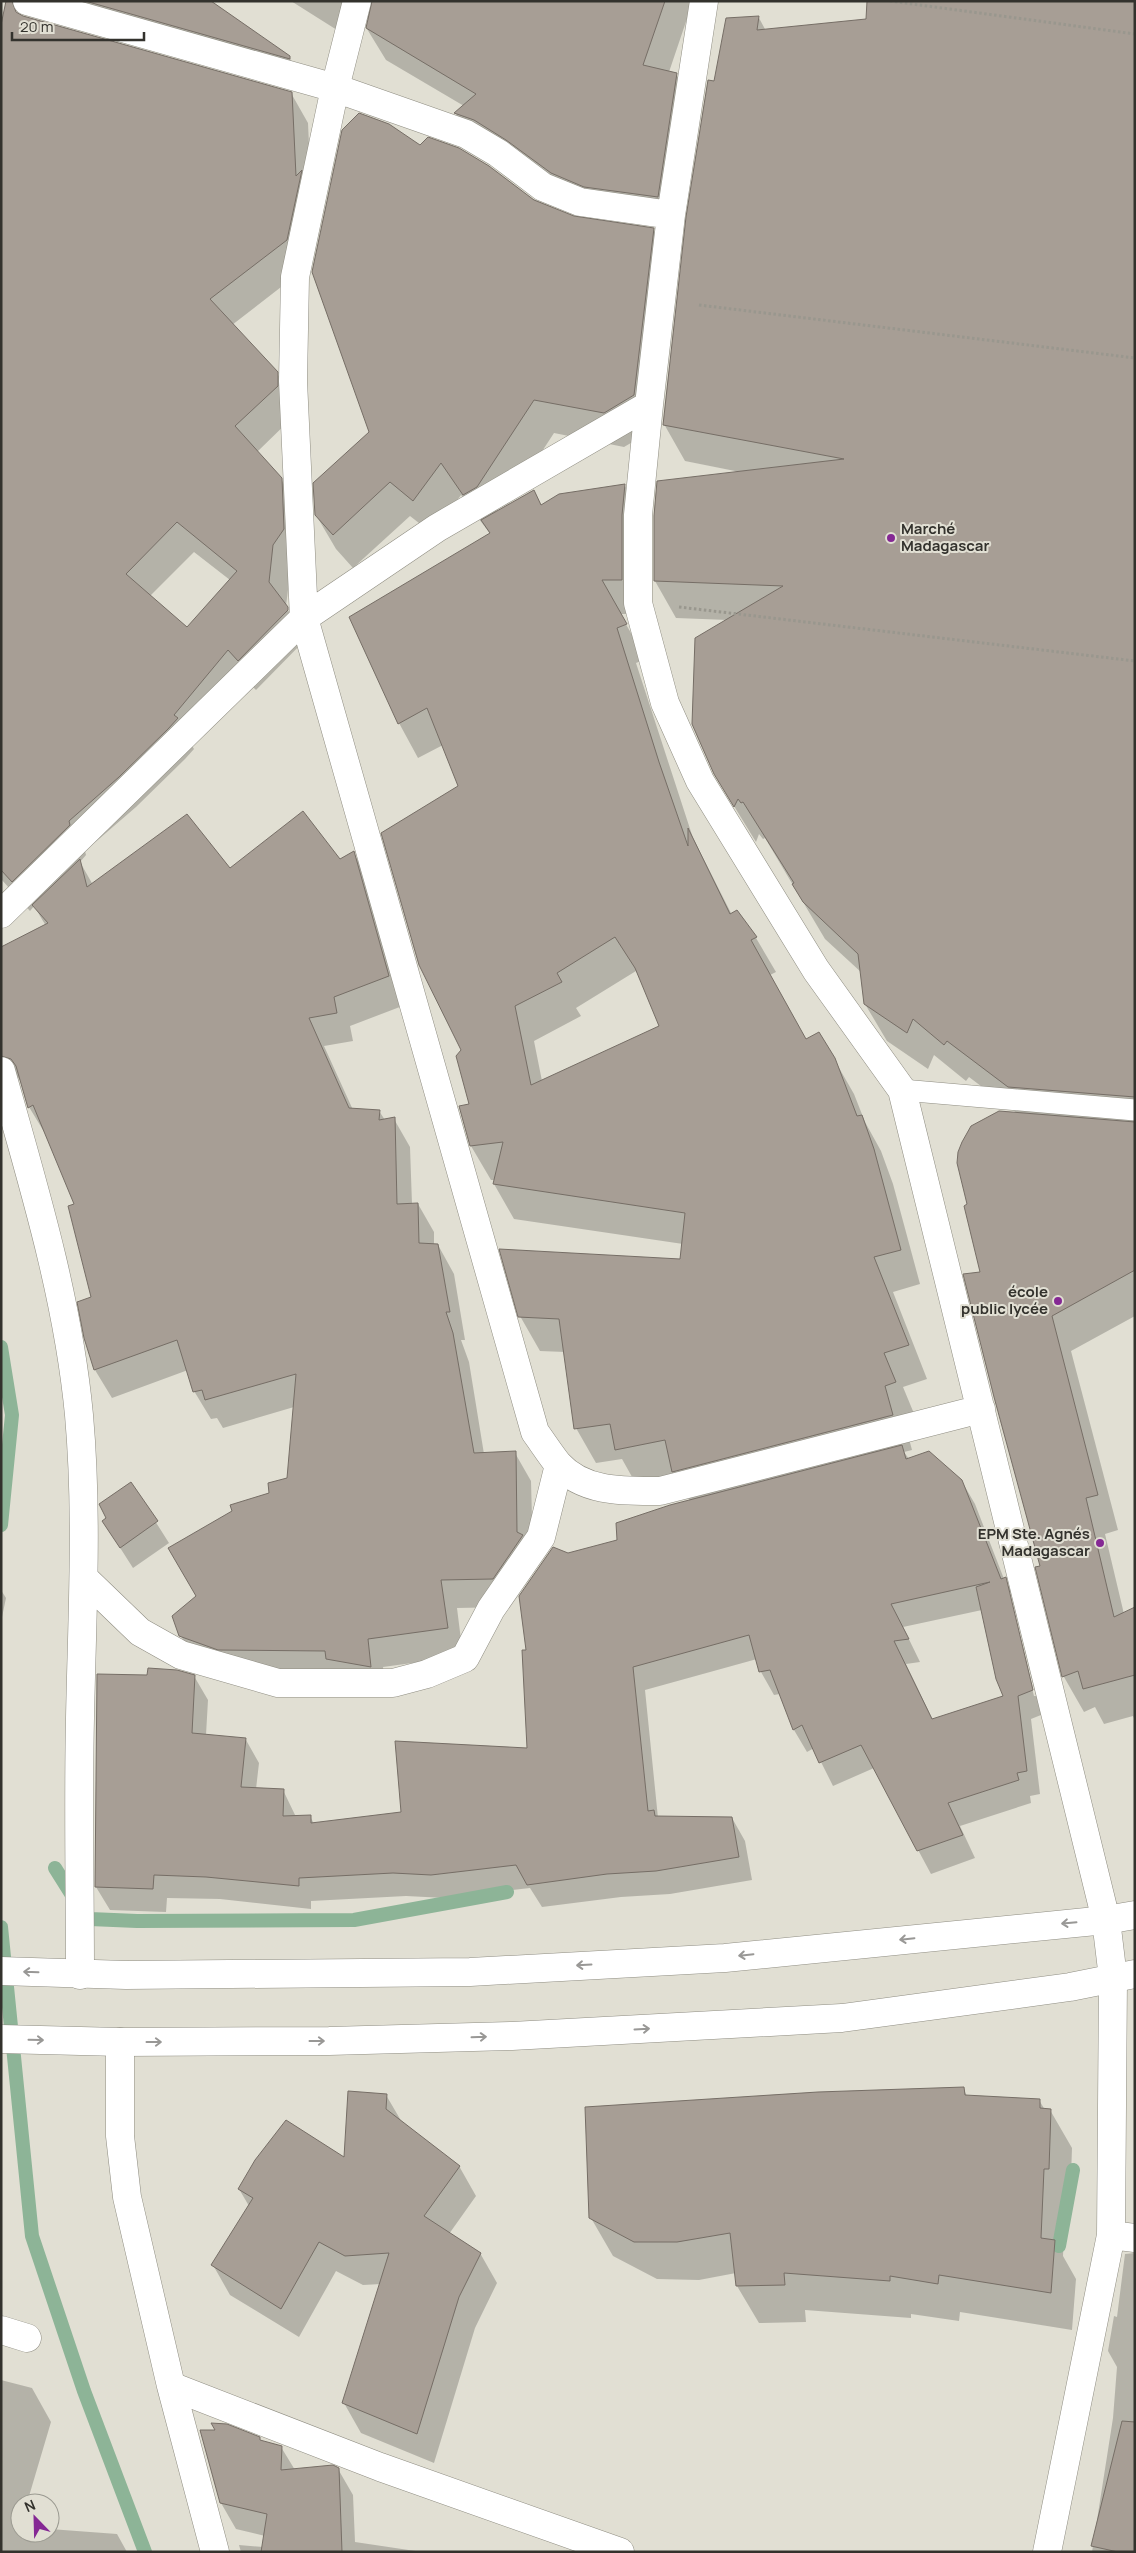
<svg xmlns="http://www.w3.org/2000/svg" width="1136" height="2553" font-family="Manrope,sans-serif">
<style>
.shadow{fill:#0003;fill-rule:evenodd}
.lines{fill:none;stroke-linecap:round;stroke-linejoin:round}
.stream{stroke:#8db497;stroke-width:14}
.building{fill:#a79e95;stroke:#766e66;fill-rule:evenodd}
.lane-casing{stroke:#8f8d82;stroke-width:22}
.street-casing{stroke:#8f8d82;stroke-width:29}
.secondary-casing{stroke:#8f8d82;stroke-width:29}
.path{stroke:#99978e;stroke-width:3;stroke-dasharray:2.5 2.5;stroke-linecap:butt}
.lane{stroke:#fff;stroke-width:21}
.street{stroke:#fff;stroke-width:28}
.secondary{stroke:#fff;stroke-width:28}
.oneway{stroke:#999896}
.poi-dot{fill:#852894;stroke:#e1dfd3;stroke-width:2}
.labels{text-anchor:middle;stroke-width:4;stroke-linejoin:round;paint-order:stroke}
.poi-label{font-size:15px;font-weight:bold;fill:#33322d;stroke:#e1dfd3;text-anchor:end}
</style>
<rect width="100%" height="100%" fill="#e1dfd3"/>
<path class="shadow" d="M41,1H208L289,57L308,88Z
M291,1H693L669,72L676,74L694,106L675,228L474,144L456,114L464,106L386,60L367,29L370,18L364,21L356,42Z
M1135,1V1316L1071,1351L1118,1530L1105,1534L1124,1614L1135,1609V1720L1133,1716L1104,1724L1095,1707L1084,1712L1064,1677L1037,1568L1041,1567L982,1273L1018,1114L969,1077L966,1081L934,1055L928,1069L887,1041L865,1004L862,973L825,939L765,838L763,839L759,834L756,842L737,811L715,773L728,620L676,618L655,581V516L740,472L685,461L664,424L715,83L759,18L766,31Z
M291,93L308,123L311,189L303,270L232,325L277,373L294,403V416L257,452L281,479L298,509L286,606L304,641L256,690L245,679L191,744L194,749L185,759L136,807L85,851L86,855L80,862L93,885L229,870L340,861L353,852L369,880L405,1005L350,1026L353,1041L324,1046L353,1110L379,1111L385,1120L394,1119L410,1147L412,1204H418L434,1232V1245H438L454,1274L465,1340H461L469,1362L484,1454L515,1453L531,1481L533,1554L509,1607L457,1608L463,1656L383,1667L387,1695L197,1664L181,1636L197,1596L271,1494L289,1479L294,1407L223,1428L217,1418L211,1419L194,1391L188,1370L112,1398L95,1370L85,1338L92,1298L76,1205L46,1135L29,1107L23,1085L3,1055L46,926L34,906L30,911L1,879V764ZM194,552L230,580L187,628L150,596Z
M420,146L574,218L653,229L673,263L653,430L624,447L554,433L535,462L494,514L534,491L542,506L625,486L644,520L642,614H620L646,659L636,663L693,838L732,915L737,912L756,938L776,972L770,975L806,1040L819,1033L854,1094L865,1122L881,1151L893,1184L920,1284L893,1292L927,1379L903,1387L915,1416L904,1420L912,1450L904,1452L909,1459L961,1480L975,1504L1004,1579L1018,1602L1046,1713L1031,1719L1040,1794L1030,1796L1031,1803L960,1826L975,1858L931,1874L874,1768L833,1786L814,1748L807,1752L794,1730L780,1694L774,1695L761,1672L757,1659L645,1690L658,1818H732L745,1841L752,1880L670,1894L621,1897L542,1907L530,1888L445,1898L406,1896L311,1901V1909L220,1899L167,1898L166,1912L110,1910L96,1887L194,1676L208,1700L206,1735L246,1740L259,1763L256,1789L283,1790L296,1817L310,1816L314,1824L402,1813L528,1750L527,1651L568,1554L619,1541L690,1501L676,1476L636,1484L622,1459L596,1463L576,1428L565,1352L540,1351L520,1316L681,1260L683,1244L514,1219L494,1184L495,1180H491L471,1146L460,1107L471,1105L463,1050L460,786L443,745L418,758L399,723L491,535L461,495L433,534L410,516L353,568L336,549L316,515L370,432ZM636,971L661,1026L542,1081L534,1041L581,1016L576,1008ZM1007,1590L1011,1593L1036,1696H1034ZM982,1610L1005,1697L933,1720L906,1664L920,1662L903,1627Z
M131,1483L169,1543L133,1568L103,1521Z
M1,1590L6,1598L1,1622Z
M963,2088L967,2096L1039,2100L1045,2110H1050L1072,2148L1070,2206H1065L1063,2256L1076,2279L1072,2330L960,2312L959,2321L911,2314V2318L805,2310L806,2322L759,2323L737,2286L736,2273L699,2280L657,2279L613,2256L591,2218Z
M386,2095L403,2124L459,2166L476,2196L449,2234L480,2253L497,2283L475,2328L434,2463L361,2433L344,2403L381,2284L363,2285L336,2271L299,2337L230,2295L213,2265L249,2206L239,2189L345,2159Z
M1135,2253V2552H1092L1113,2418L1117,2367L1108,2351L1114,2316L1117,2317L1125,2254Z
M1,2380L32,2388L51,2422L27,2503H20V2533H50V2529L117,2534L127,2552H1Z
M261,2441L281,2447L295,2470L338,2469L353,2495L355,2542L422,2552H241L239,2545L263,2547L265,2536L236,2529L221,2503Z"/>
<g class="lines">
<path class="stream" d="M1,1347L12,1415L1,1525
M55,1868L87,1919H90L137,1921L354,1920L507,1892
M1,1927L32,2236L84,2391L145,2552
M1059,2246L1073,2170"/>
</g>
<path class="building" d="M6,1H12L16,12L23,16L292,92L296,176L302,170L287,240L210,299L278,372V386L235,426L282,478L284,529L273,545L269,582L288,607V610L238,661L228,650L174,715L178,718L168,729L119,777L69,821L70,825L12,882L1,870V25ZM177,522L237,571L187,627L126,574Z
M85,1H211L290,56V59Z
M372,1H665L643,65L677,73L658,197L584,187L551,173L506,140L474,120L454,113L476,94L366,28Z
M867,1H1135V1097L1008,1087L947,1041L944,1045L913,1019L907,1033L864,1004L858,954L803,902L792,884L794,883L743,802L741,803L738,799L734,807L714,774L692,724L695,638L783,586L654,581V516L657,481L844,459L663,425L686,217L708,80L714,81L726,18L759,16L757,30L866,19Z
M359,113L389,124L420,145L428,137L459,148L489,166L534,200L574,216L654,228L634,395L604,413L534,400L477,487L463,495L441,463L413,501L390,482L333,535L315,515L313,483L369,432L312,272L342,130Z
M625,484L622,515V580H602L627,624L617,628L659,762L688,846V828L730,914L737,910L757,937L751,940L806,1039L819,1032L835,1058L857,1116L862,1115L874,1149L901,1250L874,1257L909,1345L884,1353L896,1382L885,1386L893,1415L672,1472L665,1440L615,1450L610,1424L574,1429L559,1319L518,1317L499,1249L680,1259L685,1213L493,1184L503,1142L470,1146L459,1106L469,1104L456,1056L461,1050L419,965L381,833L458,786L427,708L398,724L349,617L490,533L481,520L534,490L541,505L559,494ZM615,937L635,968L659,1026L531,1085L515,1006L562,982L557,973Z
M303,811L340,859L354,851L389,976L334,997L337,1013L309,1018L349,1108L380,1110L379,1120L395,1117L397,1204L418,1203L419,1243L438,1244L450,1312H446L453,1333L474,1453L516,1451L517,1532L523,1535L493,1579L441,1580L448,1628L368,1639L371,1667L326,1659L325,1651L218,1650L179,1636L172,1616L196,1596L168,1548L232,1511L230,1505L269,1493L268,1483L287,1478L296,1374L205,1400L202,1390L193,1392L177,1340L94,1370L84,1338L77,1302L91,1297L68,1206L74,1204L33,1105L28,1108L16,1066L11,1059L1,1056V947L48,923L32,905L80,859L87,887L187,814L230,868Z
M999,1111L1135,1122V1270L1052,1316L1098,1495L1086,1498L1114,1617L1135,1607V1675L1083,1689L1078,1671L1062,1677L1035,1567L1040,1566L994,1397L963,1274L980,1272L964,1206L967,1204L957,1163L958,1152L962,1142L971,1126Z
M902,1445L906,1459L929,1451L962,1480L1001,1579L1006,1577L1033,1690L1018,1696L1027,1771L1017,1773L1019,1780L948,1803L963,1835L917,1851L861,1745L819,1763L802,1725L793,1730L770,1670L759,1672L749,1635L633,1667L648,1811L654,1810L655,1816L732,1817L739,1857L656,1871L607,1874L527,1885L516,1865L431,1875L393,1873L299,1878V1886L206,1877L154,1875L153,1889L95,1887L97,1674L147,1675L148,1668L177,1670L195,1675L192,1733L246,1738L241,1787L284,1789L283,1816L311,1815V1823L401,1812L395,1741L527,1748L522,1650H526L519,1596L553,1547L568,1553L617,1540L616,1523L670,1505ZM990,1582L976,1587L996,1679L1003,1696L932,1719L894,1641L909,1639L891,1604Z
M131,1482L158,1521L120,1548L102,1521L106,1518L99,1504Z
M964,2087L965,2095L1040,2099V2108L1051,2109L1049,2169H1044L1041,2238L1055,2240L1051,2293L939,2275L938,2284L890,2276V2281L784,2273L785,2285L736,2286L730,2233L677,2242H634L589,2218L585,2107L818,2092Z
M348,2091L387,2094L386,2109L460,2166L424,2216L481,2253L459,2297L417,2434L342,2403L389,2253L345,2256L319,2242L281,2309L211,2265L253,2198L238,2189L255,2160L286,2120L344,2157Z
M1122,2421L1135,2422V2552H1118L1091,2546Z
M211,2423L227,2424L260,2437V2440L282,2446L281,2470L333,2465L339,2468L342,2552H261L267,2514L220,2503L200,2430H215Z"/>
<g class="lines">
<g class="lane-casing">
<path id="lane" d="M902,1090L1135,1110"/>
</g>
<g class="street-casing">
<path id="street" d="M27,1L335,88L466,134L498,153L543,187L580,202L671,215
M357,1L335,88L295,277L293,381L304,618L535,1432C543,1443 550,1454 558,1464C584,1493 625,1491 660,1491L981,1409
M704,1L671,215L649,405L638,515V603L665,703L700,781L816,970L902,1090L1106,1920L1113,1978L1111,2235L1047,2552
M1,914L304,618L437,528L649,405
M1,1071C33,1184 68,1298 79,1415C88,1516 82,1617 80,1718C78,1803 80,1889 80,1975
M85,1579L140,1632L181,1655L278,1683H393L427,1674L465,1658L491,1609L541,1537L559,1465
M120,2042V2136L127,2197L171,2386L380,2467L620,2552
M1111,2235L1135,2238
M1,2330L27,2338
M171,2386L215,2552"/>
</g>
<g class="secondary-casing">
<path id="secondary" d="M1,1971L126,1975L470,1972L725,1958L1106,1920L1135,1915
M1,2039L120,2042L329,2041L512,2036L842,2018L1070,1987L1135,1974"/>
</g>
<path class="path" d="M890,1L1135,34
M699,305L1135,358
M679,607L1135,661"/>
<use href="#lane" class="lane"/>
<use href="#street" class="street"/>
<use href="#secondary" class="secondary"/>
</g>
<defs><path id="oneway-shaft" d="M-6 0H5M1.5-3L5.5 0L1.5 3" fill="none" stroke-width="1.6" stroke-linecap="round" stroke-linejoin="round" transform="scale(1.25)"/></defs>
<g class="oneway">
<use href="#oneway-shaft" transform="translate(1069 1923) rotate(175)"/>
<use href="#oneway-shaft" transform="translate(907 1939) rotate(174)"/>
<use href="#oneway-shaft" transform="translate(746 1955) rotate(174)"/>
<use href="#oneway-shaft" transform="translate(584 1965) rotate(177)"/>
<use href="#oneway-shaft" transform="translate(31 1972) rotate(-178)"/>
<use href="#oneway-shaft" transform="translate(642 2029) rotate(-3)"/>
<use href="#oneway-shaft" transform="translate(479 2037) rotate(-2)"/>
<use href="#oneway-shaft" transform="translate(36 2040) rotate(1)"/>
<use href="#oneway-shaft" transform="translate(317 2041)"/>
<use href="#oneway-shaft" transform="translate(154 2042)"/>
</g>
<g class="poi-dot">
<circle cx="891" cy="538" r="5"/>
<circle cx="1058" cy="1301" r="5"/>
<circle cx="1100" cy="1543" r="5"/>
</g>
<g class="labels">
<g class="poi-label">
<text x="901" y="534" text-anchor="start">Marché<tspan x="901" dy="17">Madagascar</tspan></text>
<text x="1048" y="1297">école<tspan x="1048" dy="17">public lycée</tspan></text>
<text x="1090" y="1539">EPM Ste. Agnés<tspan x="1090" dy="17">Madagascar</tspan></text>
</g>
</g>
<rect width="1136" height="2553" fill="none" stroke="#33322d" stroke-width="5"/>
<g transform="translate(35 2518) rotate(337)"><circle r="24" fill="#e1dfd3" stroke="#9b9a91"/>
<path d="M0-4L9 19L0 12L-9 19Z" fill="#852894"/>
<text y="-8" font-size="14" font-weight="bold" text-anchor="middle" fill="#33322d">N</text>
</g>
<path d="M12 32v8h132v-8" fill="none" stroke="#33322d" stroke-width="2.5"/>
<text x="20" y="32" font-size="15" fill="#33322d" stroke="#e1dfd3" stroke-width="4" paint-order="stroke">20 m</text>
</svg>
